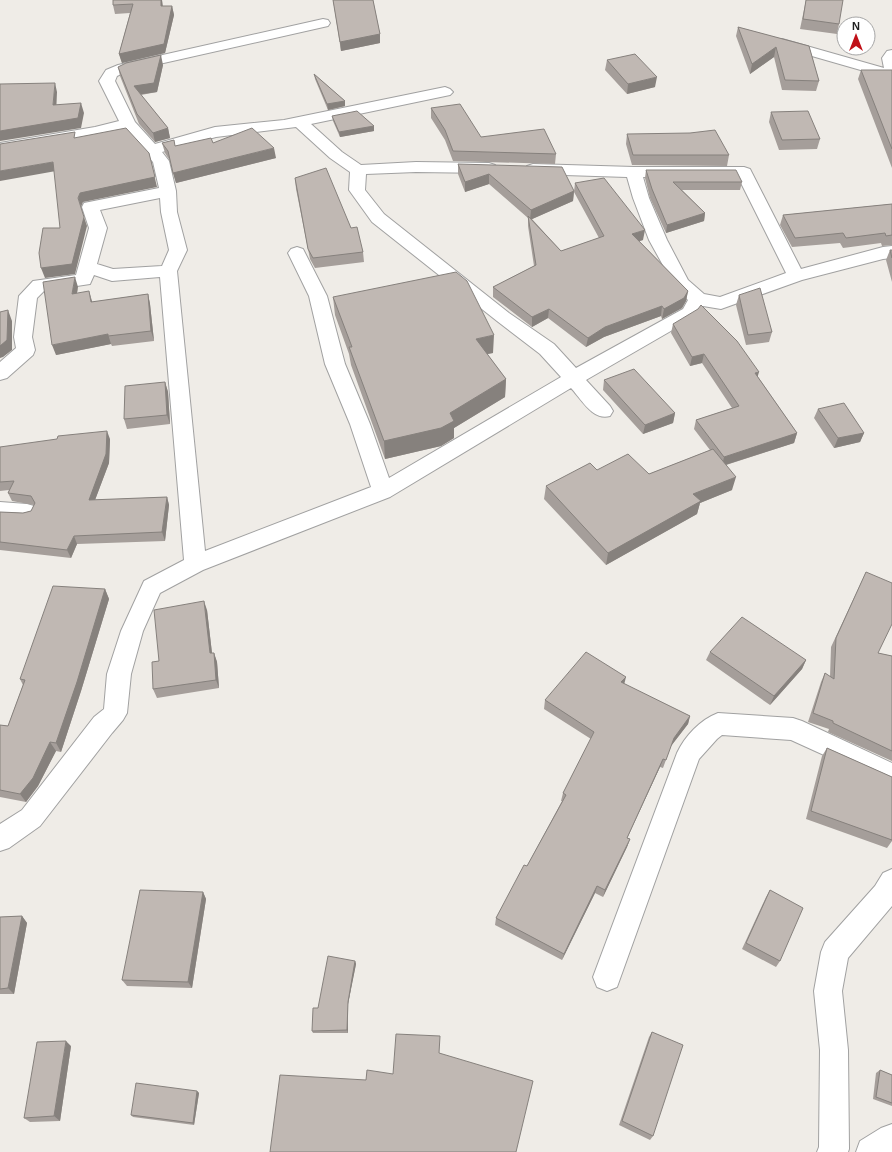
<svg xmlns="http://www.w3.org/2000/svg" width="892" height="1152" font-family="Arial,sans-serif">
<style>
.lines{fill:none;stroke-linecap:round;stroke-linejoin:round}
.street-casing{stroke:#a1a1a1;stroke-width:2}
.street{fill:#fff;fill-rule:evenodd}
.wall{fill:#a59e9a}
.shaded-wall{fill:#86817d}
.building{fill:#c0b8b3;stroke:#86817d}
</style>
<rect width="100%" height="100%" fill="#efece7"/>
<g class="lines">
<g class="street-casing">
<path id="street" d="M323,19L328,20L330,23L328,26L128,71L117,76L115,81L135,122L155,144L215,127L284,120L445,87L450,89L453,92L450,95L311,124L342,152L361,165L416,162L489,163L495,165L497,168L495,171L489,173L416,172L366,174L365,190L384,214L509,313L554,344L576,368L683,309L688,300L675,287L649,240L633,198L627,177L533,174L527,172L525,169L527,166L533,164L634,167H744L750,169L801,269L883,247L892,246V258L883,259L802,280L721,309L703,306L695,317L586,380L610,406L613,411L610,416C593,421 582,400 571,388L390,497L203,570L160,593L143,631L131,674L127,713L123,720L112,733L40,826L9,848L0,851V824L22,810L94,717L104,709L107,674L121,631L144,581L184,560L160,277L112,281L94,275L90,284L44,291L37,298L32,337L35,350L33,355L7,378L0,380V362L16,348L14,337L19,296L33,281L76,275L89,228L82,207L84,203L159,188L153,162L124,130L95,137L0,153V143L95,127L119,121L99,81L106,70L118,65ZM296,127L330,158L350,172L349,190L372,222L497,321L540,354L561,377L389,478L370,424L345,364L327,296L303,249L297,247L291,249L288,253L309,296L325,364L350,424L371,487L205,551L177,271L187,250L177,212L176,191L169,161L162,152L216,137ZM643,177H738L786,273L720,297L704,294L688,280L667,240L649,198ZM160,198L161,212L169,250L162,266L113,269L97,264L107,228L100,210Z
M782,39L884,68L882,58L887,51L892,50V79L777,46L775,43L777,40Z
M0,502L27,504L34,506L38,512L34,518L27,520L0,518Z
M718,713L793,718L802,721L892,763V786L791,740L722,735L717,739L699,759L617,987L607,991L597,987L593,977L677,753C685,736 700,720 718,713Z
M892,869V906L848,958L842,991L848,1050L849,1149L848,1152H817L819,1147L820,1050L814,991L821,952L825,942L875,886L883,873Z
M892,1124V1152H856L860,1141L881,1128Z"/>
</g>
<use href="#street" class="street"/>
</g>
<path class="wall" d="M162,0L163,6H172L174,15L165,53L122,63L119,54L130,13L115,14L113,5Z
M333,0H373L380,34V43L341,51Z
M806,0L839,24L837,34L800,29Z
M738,27L809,46L819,81L816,91L782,90L774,57L750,74L736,36Z
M607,60L655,87L627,94L605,70Z
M163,65L157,92L141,95L168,128L170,138L155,142L139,124L120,76L118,67Z
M861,70H892V168L858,79Z
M314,74L345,101V106L328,110L315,79Z
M431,108L481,137L556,154L555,164L453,161L445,140L431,118Z
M771,112L820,139L817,149L779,150L769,122Z
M332,116L374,126V131L340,137L333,121Z
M627,134L729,155L727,166L632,165L626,144Z
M162,143L175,146L213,143L276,158L176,183L170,161L165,153Z
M458,164L574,191L573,201L532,219L561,251L599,238L574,192L575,183L643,240L639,241L688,291L686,301L682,308L662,319L661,316L604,337L586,347L548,318L532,327L493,297V287L534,266L528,226V218L489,184L465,192L458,174Z
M646,170L742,182L740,190H682L705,213L704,221L666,233L650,198L645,178Z
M295,178L351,228L363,252L364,262L315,268L310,259L296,189Z
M892,204V245L882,246L881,243L843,248L840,243L792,247L780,225L783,215Z
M890,250H892V282L886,260Z
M78,287L77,293L92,302L148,294L150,304L154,341L112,346L111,344L56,355Z
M739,295L772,332L769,342L746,345L736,305Z
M333,297L493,353L487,354L506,379L505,397L454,428V438L441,446L385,459L351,365L349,354L335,315Z
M673,324L758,377L797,433L794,443L726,465L732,490L700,503L697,514L606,565L544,499L546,486L597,470L649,474L710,450L694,429L696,420L732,408L702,363L690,366L671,333Z
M604,380L675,413L673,423L643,434L603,390Z
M165,382L168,392L170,424L127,429L124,419Z
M818,409L864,433L860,442L834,448L814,418Z
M110,439L109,463L95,500L167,497L169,505L165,541L77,544L71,558L0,550V512L23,513L31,511L34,505L12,501L8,493L9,490L0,491V447Z
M866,572L878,653L892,656V761L828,732L829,729L808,722L821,682L825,673L830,677L831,647Z
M105,589L109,599L81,691L61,752L56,751L38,786L26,802L0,797V725L8,726L23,685L20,679Z
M207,610L212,653H214L217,662L219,688L157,698L153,689L159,661Z
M710,652L806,660L802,669L770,705L706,660Z
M624,684L690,716L688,724L671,746L663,768L660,767L627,838L630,839L627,847L603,897L595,893L562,960L495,925L496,918L527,866L562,801H561L563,793L591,739L544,709L545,700Z
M827,748L892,777V841L887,848L806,819L822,756Z
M770,890L780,961L776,967L742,949L766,897Z
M203,892L206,899L192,988L127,986L122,980Z
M22,916L27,923L14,994H0V917Z
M355,961L356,964L348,1004V1033H313L312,1031L318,1008Z
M652,1032L653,1136L650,1140L619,1125L649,1037Z
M71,1046L60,1121L30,1122L24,1118Z
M880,1070L892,1075V1106L873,1099L876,1073Z
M197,1091L199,1093L194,1125L133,1117L131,1115Z"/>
<path class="shaded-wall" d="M161,0H162L163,15L161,6Z
M172,6L174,15L165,53L122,63L119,54Z
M380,34V43L341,51L340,42Z
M776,47L774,57L750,74L752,64Z
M161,55L163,65L157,92L136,95L134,86Z
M657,77L655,87L627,94L628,84Z
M55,83L57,92L56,115L53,105Z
M345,101V106L328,110L327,104Z
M81,103L84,113L81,128L0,141V131Z
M374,126V131L340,137L339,132Z
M168,128L170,138L155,142L153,133Z
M274,148L276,158L176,183L173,173Z
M149,153L157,187L83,202L81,207L78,198L80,193Z
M53,162L56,171L0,181V171Z
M489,174V184L465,192V182Z
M574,191L573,201L530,220L531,210Z
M705,213L704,221L666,233L667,225Z
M84,217L87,226L75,274L45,278L41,268Z
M645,230L643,240L630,244L632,234Z
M75,277L78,287L75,304L72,294Z
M89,291L92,301L94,313L91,302Z
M688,291L686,301L682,308L662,319L664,309Z
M148,294L150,304L154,341L151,331Z
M662,306L661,316L604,337L586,347L588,338L605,327Z
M549,309L548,318L532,327V317Z
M8,310L12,321V350L3,357L0,358V346Z
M108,334L111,344L56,355L52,345Z
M494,335L493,353L476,356V339Z
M704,354L702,363L690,366L692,357Z
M759,372L756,382L755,373Z
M506,379L505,397L454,428V438L441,446L385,459L384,441L450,413Z
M165,382L168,392L170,424L167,415Z
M675,413L673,423L643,434L645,425Z
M107,431L110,439L109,463L92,508L89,500Z
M797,433L794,443L722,466L724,457Z
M864,433L860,442L834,448L838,438Z
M736,477L732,490L700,503L697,514L606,565L608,553L693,494Z
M167,497L169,505L165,541L162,532Z
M74,536L77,544L71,558L67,550Z
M105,589L109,599L81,691L61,752L56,743Z
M204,601L207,610L213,662L210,653Z
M214,653L217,662L219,688L216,680Z
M806,660L802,669L770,705L774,696Z
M626,677L624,685L621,682Z
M690,716L688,724L671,746L674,738Z
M50,742L56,751L38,786L26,802L20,794Z
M663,759L660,767L624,845L627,838Z
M630,839L627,847L603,897L605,890Z
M597,886L595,893L562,960L564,954Z
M203,892L206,899L192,988L188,982Z
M22,916L27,923L14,994L8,988Z
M355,961L356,964L348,1004V1033L347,1030L348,1002Z
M66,1041L71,1046L60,1121L54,1116Z
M197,1091L199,1093L194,1125L193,1123Z"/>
<path class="building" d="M113,0H161V6H172L164,44L119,54L133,4L113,5Z
M333,0H373L380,34L340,42Z
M806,0H843L839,24L803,19Z
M738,27L809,46L819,81L785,80L776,47L752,64Z
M635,54L657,77L628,84L607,60Z
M161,55L154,83L134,86L168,128L153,133L137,114L118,67L126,63Z
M861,70H892V149Z
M314,74L345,101L327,104Z
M55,83L53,105L81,103L78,118L0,131V84Z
M460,104L481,137L544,129L556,154L453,151L445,130L431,108Z
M357,111L374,126L339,132L332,116Z
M808,111L820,139L782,140L771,112Z
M126,128L149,153L155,177L80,193L78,198L84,217L72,264L41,268L39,253L43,228H60L53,162L0,171V144L75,132L74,138Z
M252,128L274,148L173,173L168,151L162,143L174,140L175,146L211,138L213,143Z
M715,130L729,155H633L627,134L690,133Z
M458,164L562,167L574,191L531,210L489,174L465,182Z
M326,168L351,228L357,227L363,252L313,258L308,249L295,178Z
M646,170H736L742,182H673L705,213L667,225L652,189Z
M604,178L645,230L632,234L688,291L684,298L664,309L662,306L605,327L588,338L549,309L532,317L493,287L536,265L528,216L561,251L604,236L575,183Z
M892,204V235L886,236L885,233L846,238L843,233L795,238L783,215Z
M890,250H892V258Z
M456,272L467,281L494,335L476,339L506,379L450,413L454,421L441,428L384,441L349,347H352L333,297Z
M75,277L72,294L89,291L91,302L148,294L151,331L108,336V334L52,345L43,282Z
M760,288L772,332L748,335L739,295Z
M701,305L737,341L759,372L755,373L797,433L724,457L696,420L739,406L704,354L692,357L673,324L698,309Z
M8,310L7,340L0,346V312Z
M634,369L675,413L645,425L604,380Z
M165,382L167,415L124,419L125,386Z
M844,403L864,433L838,438L818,409Z
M107,431L106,454L89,500L167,497L162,532L74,536L67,550L0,542V512L23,513L31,511L35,503L31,496L8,493L14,481L0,482V447L57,439L58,436Z
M713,449L736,477L693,494L701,501L608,553L546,486L590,463L597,470L628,454L649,474Z
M866,572L892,583V624L878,653L892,656V751L833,723V721L813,713L825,673L834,679L836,638Z
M53,586L105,589L77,682L56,743L50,742L33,778L20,794L0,790V725L8,726L25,680L20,679Z
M204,601L210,653H214L216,680L153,689L152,662L159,661L154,610Z
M742,617L806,660L774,696L710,652Z
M586,652L626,677L621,682L690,716L674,738L666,760L663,759L627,838L630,839L605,890L597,886L564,954L496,918L524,865L527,866L566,795L563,793L594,732L545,700Z
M827,748L892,777V840L811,811Z
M140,890L203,892L188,982L122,980Z
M770,890L803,908L780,961L746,943Z
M22,916L8,988L0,989V917Z
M328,956L355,961L348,1002L347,1030L312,1031L313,1008H318Z
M652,1032L683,1045L653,1136L622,1121Z
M396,1034L440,1036L439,1053L533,1081L516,1152H270L280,1075L366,1080L367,1070L393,1074Z
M66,1041L54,1116L24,1118L37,1042Z
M880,1070L892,1075V1103L876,1097Z
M136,1083L197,1091L193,1123L131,1115Z"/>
<g transform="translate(856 36)"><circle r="19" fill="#ffffff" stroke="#a6a6a6"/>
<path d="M0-3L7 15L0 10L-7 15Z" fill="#c01018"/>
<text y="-6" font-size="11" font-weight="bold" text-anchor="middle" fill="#202020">N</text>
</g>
</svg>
